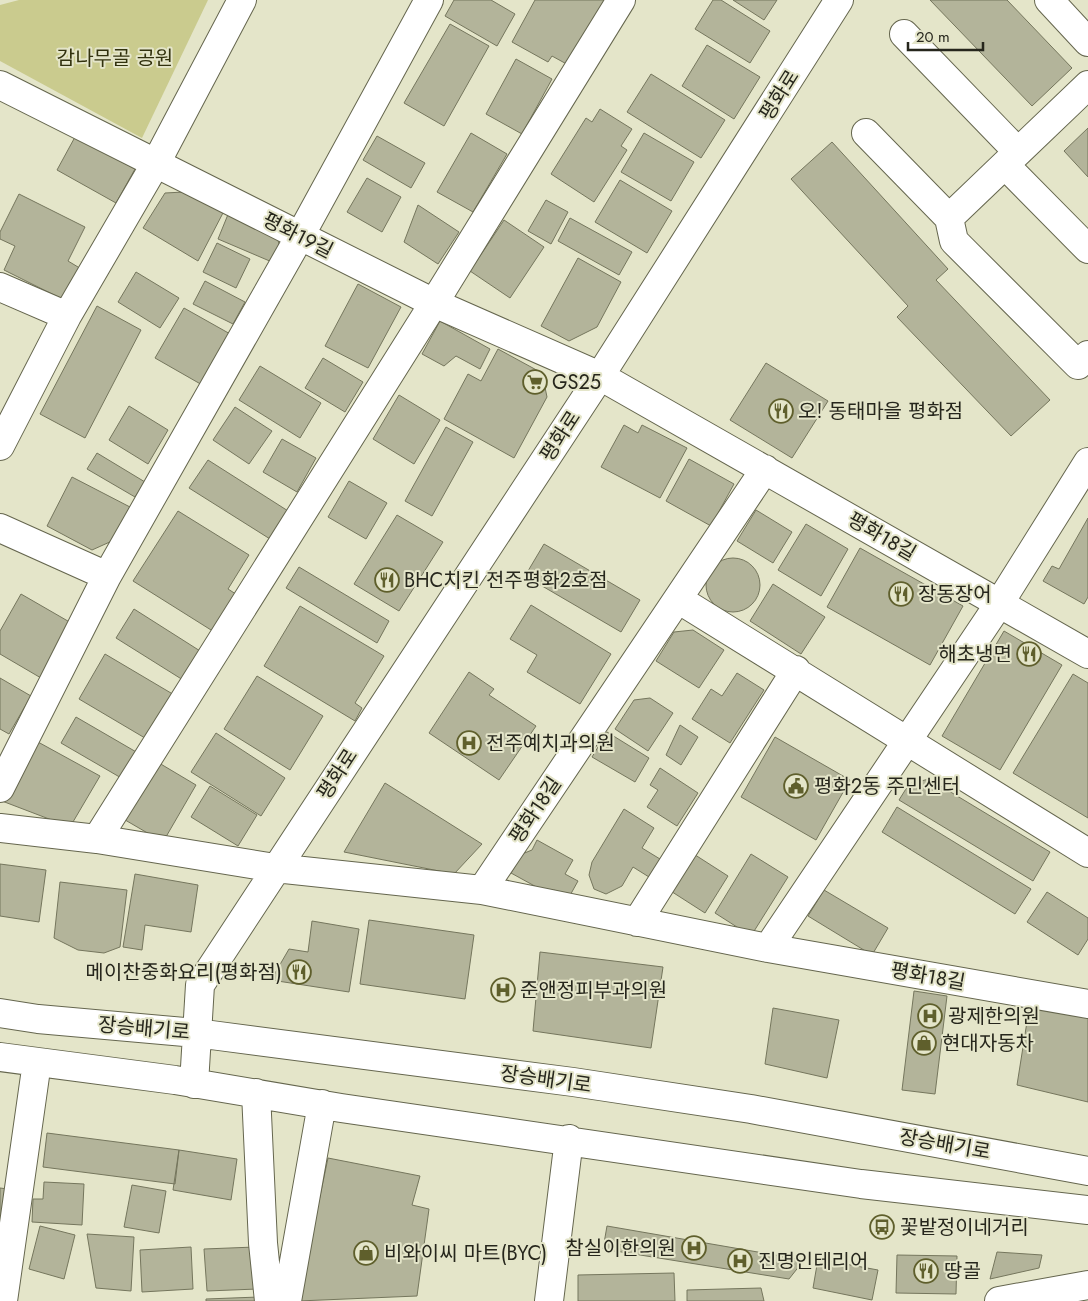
<svg xmlns="http://www.w3.org/2000/svg" width="1088" height="1301" font-family="Jost,'Noto Sans KR',sans-serif">
<style>
.green{fill:#cacb8e}
.building{fill:#b3b49a;stroke:#75765d}
.lines{fill:none;stroke-linecap:round;stroke-linejoin:round}
.minor-casing{stroke:#65664e;stroke-width:30}
.minor{stroke:#fff;stroke-width:28}
.labels{text-anchor:middle;stroke-width:4;stroke-linejoin:round;paint-order:stroke}
.park-label{font-size:20px;fill:#32320e;stroke:#e4e5c9}
.street-label{font-size:20px;fill:#26261c;stroke:#e4e5c9}
.poi-label{font-size:20px;fill:#26261c;stroke:#e4e5c9;text-anchor:start}
</style>
<rect width="100%" height="100%" fill="#e4e5c9"/>
<path class="green" d="M19,0H208L142,138L0,61V5Z"/>
<path class="building" d="M454,0H491L515,14L497,46L445,16Z
M535,0H609L572,67L552,56L548,62L512,42Z
M713,0H721L770,31L750,63L695,29Z
M733,0H777L764,20Z
M930,0H1007L1072,68L1032,106Z
M450,24L489,46L444,126L404,103Z
M707,45L760,77L734,119L682,86Z
M516,59L552,79L522,134L486,114Z
M651,74L725,120L701,158L627,112Z
M600,109L632,129L621,146L627,150L594,202L551,174L586,118L592,122Z
M1088,128V177L1064,151Z
M471,133L507,154L473,212L437,192Z
M644,133L694,162L671,201L621,172Z
M377,136L425,163L411,188L363,160Z
M75,137L135,169L116,203L57,170Z
M832,142L948,269L936,280L1050,400L1011,436L897,317L908,306L791,179Z
M367,178L401,197L382,232L347,212Z
M620,180L672,211L647,253L595,222Z
M184,192L224,211L198,261L143,228L165,193Z
M19,194L85,227L68,261L83,270L68,302L4,270L15,246L0,239V232Z
M546,200L568,212L551,244L528,231Z
M418,205L459,232L438,264L404,242Z
M229,212L276,234L280,247L272,262L218,239Z
M570,218L632,252L619,275L558,241Z
M504,220L544,247L510,298L470,271Z
M217,243L250,259L236,288L203,272Z
M578,258L621,282L597,327L569,341L541,326Z
M136,272L179,298L160,328L118,302Z
M205,281L245,302L233,324L193,304Z
M358,284L401,307L368,368L325,346Z
M97,306L141,330L85,438L40,414Z
M184,308L232,335L204,386L155,358Z
M440,321L490,349L480,369L456,356L444,366L422,354Z
M498,349L542,373L547,397L514,458L444,419L468,374L481,381Z
M323,358L363,382L345,412L305,388Z
M766,363L828,401L792,458L730,420Z
M260,366L321,403L300,438L239,400Z
M399,395L440,420L414,464L373,439Z
M129,406L168,430L148,464L109,440Z
M235,407L272,431L249,464L213,440Z
M624,425L638,433L642,425L687,448L660,498L601,467Z
M446,427L473,442L432,516L405,501Z
M282,439L316,458L297,492L263,472Z
M97,453L145,482L135,497L87,469Z
M689,459L734,484L711,526L666,501Z
M208,460L296,516L278,544L189,488Z
M72,477L130,507L112,541L92,550L47,526Z
M349,481L387,503L366,539L328,517Z
M756,510L792,532L773,563L737,541Z
M178,511L249,555L228,589L242,598L219,635L133,581Z
M397,515L443,542L399,611L354,584Z
M1088,518V597L1084,604L1043,581L1052,566L1059,569Z
M806,524L848,549L821,596L778,570Z
M544,544L640,600L621,632L525,576Z
M860,548L963,606L930,665L827,607Z
M706 585a27 27 0 1 1 54 0a27 27 0 1 1-54 0Z
M299,567L389,621L377,643L286,588Z
M773,584L825,617L801,654L750,621Z
M21,594L73,624L41,678L0,654V631Z
M531,605L611,654L580,704L527,672L537,655L510,639Z
M300,606L384,656L355,703L362,708L355,721L264,666Z
M134,609L208,656L191,685L116,638Z
M693,630L724,650L699,688L656,661L674,632Z
M1004,631L1062,665L1000,770L942,736Z
M105,654L176,696L150,741L79,699Z
M469,672L494,689L489,695L536,726L499,780L429,733Z
M737,673L764,690L730,743L692,719L711,689L722,696Z
M1073,674L1088,683V818L1013,773Z
M257,676L323,716L290,770L224,729Z
M0,678L31,696L9,734L0,729Z
M650,698L673,713L648,751L615,729L634,700Z
M76,717L138,753L123,779L61,743Z
M680,725L698,737L681,765L666,755Z
M607,732L649,758L635,782L592,757Z
M216,733L285,778L261,816L191,772Z
M775,737L850,780L816,840L741,797Z
M38,742L100,776L70,827L2,801Z
M154,760L196,785L163,842L120,817Z
M660,768L698,793L677,826L647,807L658,790L650,785Z
M929,779L1050,852L1033,881L899,800L909,784Z
M385,783L482,844L454,874L344,852Z
M210,786L257,815L238,846L191,817Z
M897,807L1031,889L1015,914L882,832Z
M624,809L654,828L642,848L660,859L649,877L633,867L622,886L606,894L594,889L589,875L592,862Z
M537,840L573,860L565,874L578,881L568,899L554,890L551,895L511,873L522,854L532,850Z
M689,851L728,876L705,913L666,888Z
M751,854L788,877L751,936L715,913Z
M0,864L46,870L39,922L0,916Z
M135,874L198,885L191,932L145,925L142,950L123,947Z
M60,882L127,890L120,947L104,953L78,950L54,938Z
M824,890L888,928L872,955L808,916Z
M1047,892L1088,918V939L1078,955L1027,922Z
M369,920L474,935L465,999L360,984Z
M312,921L359,929L349,992L271,980L289,949L308,952Z
M540,952L663,967L651,1048L533,1031Z
M914,991L947,996L935,1094L902,1090Z
M773,1008L839,1020L827,1078L765,1064Z
M1029,1009L1085,1012L1088,1016V1102L1017,1085Z
M47,1133L179,1150L175,1184L43,1167Z
M179,1150L237,1159L231,1200L173,1190Z
M328,1158L420,1176L412,1205L429,1209L417,1296L298,1301Z
M44,1182L84,1184L82,1225L32,1222L33,1199H43Z
M132,1185L166,1191L159,1233L124,1227Z
M0,1188L8,1189L0,1221Z
M40,1226L75,1235L64,1279L29,1269Z
M607,1226L804,1260L789,1279L603,1249Z
M87,1234L134,1237L131,1291L96,1288Z
M191,1247L193,1289L142,1292L140,1250Z
M255,1247L257,1289L207,1291L204,1249Z
M997,1252L1042,1255L1039,1268L990,1279Z
M897,1255L957,1256L956,1294L896,1293Z
M818,1259L878,1270L872,1300L813,1288Z
M674,1273L675,1301H578V1275Z
M761,1288L764,1301H687V1290Z
M259,1297V1301H206V1299Z"/>
<g class="lines">
<g class="minor-casing">
<path id="minor" d="M1049,0L1088,42
M904,34L1018,152
M0,85L434,303L600,376L1088,654
M866,133L949,218L954,241L1078,365L1088,355
M1005,165L1088,249
M949,218L1088,85
M0,287L67,316
M0,446L67,316L156,163L242,0
M0,528L107,576
M678,599L1088,853
M0,788L107,576L300,236L429,0
M0,828L97,839L275,868L482,890L768,948L1088,1004
M97,839L434,303L621,0
M482,890L765,469
M637,922L796,670
M768,948L999,604L1088,462
M0,1013L38,1019L196,1033L573,1082L751,1109L1088,1171
M0,1057L175,1080L341,1108L861,1184L1088,1210
M194,1084L200,985L600,376L839,0
M256,1093L263,1243L269,1301
M3,1301L37,1062
M287,1301L322,1104
M549,1301L569,1139
M999,1301L1088,1285"/>
</g>
<use href="#minor" class="minor"/>
</g>
<defs>
<g id="supermarket-ring" transform="scale(1.25)"><circle r="9.5" fill="#e4e5c9" stroke="#5f5f2c" stroke-width="1.5"/><path d="M-6-5.5h2.5l.6 2H6L4.5 2H-2.5L-4.4-4H-6ZM-1.5 3.2a1.3 1.3 0 1 0 .1 0ZM3 3.2a1.3 1.3 0 1 0 .1 0Z" fill="#5f5f2c"/></g>
<g id="restaurant-ring" transform="scale(1.25)"><circle r="9.5" fill="#e4e5c9" stroke="#5f5f2c" stroke-width="1.5"/><path d="M-5-6h1v4h1v-4h1v4h1v-4h1v5L-1.5 .5V6h-2V.5L-5-1ZM5-6V6H3V1.5H1.5Q1.5-4 5-6Z" fill="#5f5f2c"/></g>
<g id="hospital-ring" transform="scale(1.25)"><circle r="9.5" fill="#e4e5c9" stroke="#5f5f2c" stroke-width="1.5"/><path d="M-5-5h3v3.5h4V-5h3V5h-3V1.5h-4V5h-3Z" fill="#5f5f2c"/></g>
<g id="civic-ring" transform="scale(1.25)"><circle r="9.5" fill="#e4e5c9" stroke="#5f5f2c" stroke-width="1.5"/><path d="M-.6-6.5H3V-4.5H.6V-3L4-1V1h2V6H-6V1h2V-1L-.6-3ZM-1.2 2.5V6h2.4V2.5Z" fill="#5f5f2c"/></g>
<g id="shop-ring" transform="scale(1.25)"><circle r="9.5" fill="#e4e5c9" stroke="#5f5f2c" stroke-width="1.5"/><path d="M-5-2.5h2.3a2.7 3.5 0 0 1 5.4 0H5L5.5 6h-11ZM-1.5-2.5h3a1.5 2.3 0 0 0-3 0Z" fill="#5f5f2c"/></g>
<g id="bus-ring" transform="scale(1.25)"><circle r="9.5" fill="#e4e5c9" stroke="#5f5f2c" stroke-width="1.5"/><path d="M-5-6H5V4H4V6H2V4H-2V6H-4V4H-5ZM-3.5-4V0h7V-4ZM-3.5 1.2v1.5H-2V1.2ZM2 1.2v1.5H3.5V1.2Z" fill="#5f5f2c"/></g>
</defs>
<g fill-rule="evenodd">
<use href="#supermarket-ring" x="535" y="382"/>
<use href="#restaurant-ring" x="781" y="411"/>
<use href="#restaurant-ring" x="387" y="580"/>
<use href="#restaurant-ring" x="901" y="594"/>
<use href="#restaurant-ring" x="1029" y="654"/>
<use href="#hospital-ring" x="469" y="743"/>
<use href="#civic-ring" x="796" y="786"/>
<use href="#restaurant-ring" x="299" y="972"/>
<use href="#hospital-ring" x="503" y="990"/>
<use href="#hospital-ring" x="930" y="1016"/>
<use href="#shop-ring" x="924" y="1043"/>
<use href="#bus-ring" x="882" y="1227"/>
<use href="#hospital-ring" x="694" y="1248"/>
<use href="#shop-ring" x="366" y="1253"/>
<use href="#hospital-ring" x="740" y="1261"/>
<use href="#restaurant-ring" x="926" y="1271"/>
</g>
<g class="labels">
<g class="park-label">
<text x="115" y="65">감나무골 공원</text>
</g>
<g class="street-label">
<text transform="translate(779 95) rotate(-58)" y="7">평화로</text>
<text transform="translate(298 235) rotate(27)" y="7">평화19길</text>
<text transform="translate(560 436) rotate(-57)" y="7">평화로</text>
<text transform="translate(882 536) rotate(30)" y="7">평화18길</text>
<text transform="translate(337 774) rotate(-57)" y="7">평화로</text>
<text transform="translate(535 810) rotate(-56)" y="7">평화18길</text>
<text transform="translate(928 976) rotate(10)" y="7">평화18길</text>
<text transform="translate(144 1028) rotate(5)" y="7">장승배기로</text>
<text transform="translate(546 1079) rotate(8)" y="7">장승배기로</text>
<text transform="translate(945 1144) rotate(10)" y="7">장승배기로</text>
</g>
<g class="poi-label">
<text x="552" y="389">GS25</text>
<text x="798" y="418">오! 동태마을 평화점</text>
<text x="404" y="587">BHC치킨 전주평화2호점</text>
<text x="918" y="601">장동장어</text>
<text x="1012" y="661" text-anchor="end">해초냉면</text>
<text x="486" y="750">전주예치과의원</text>
<text x="814" y="793">평화2동 주민센터</text>
<text x="282" y="979" text-anchor="end">메이찬중화요리(평화점)</text>
<text x="520" y="997">준앤정피부과의원</text>
<text x="948" y="1023">광제한의원</text>
<text x="942" y="1050">현대자동차</text>
<text x="900" y="1234">꽃밭정이네거리</text>
<text x="676" y="1255" text-anchor="end">참실이한의원</text>
<text x="384" y="1260">비와이씨 마트(BYC)</text>
<text x="758" y="1268">진명인테리어</text>
<text x="944" y="1278">땅골</text>
</g>
</g>
<path d="M908 42v8h75v-8" fill="none" stroke="#26261c" stroke-width="2.5"/>
<text x="916" y="42" font-size="15" fill="#26261c" stroke="#e4e5c9" stroke-width="4" paint-order="stroke">20 m</text>
</svg>
